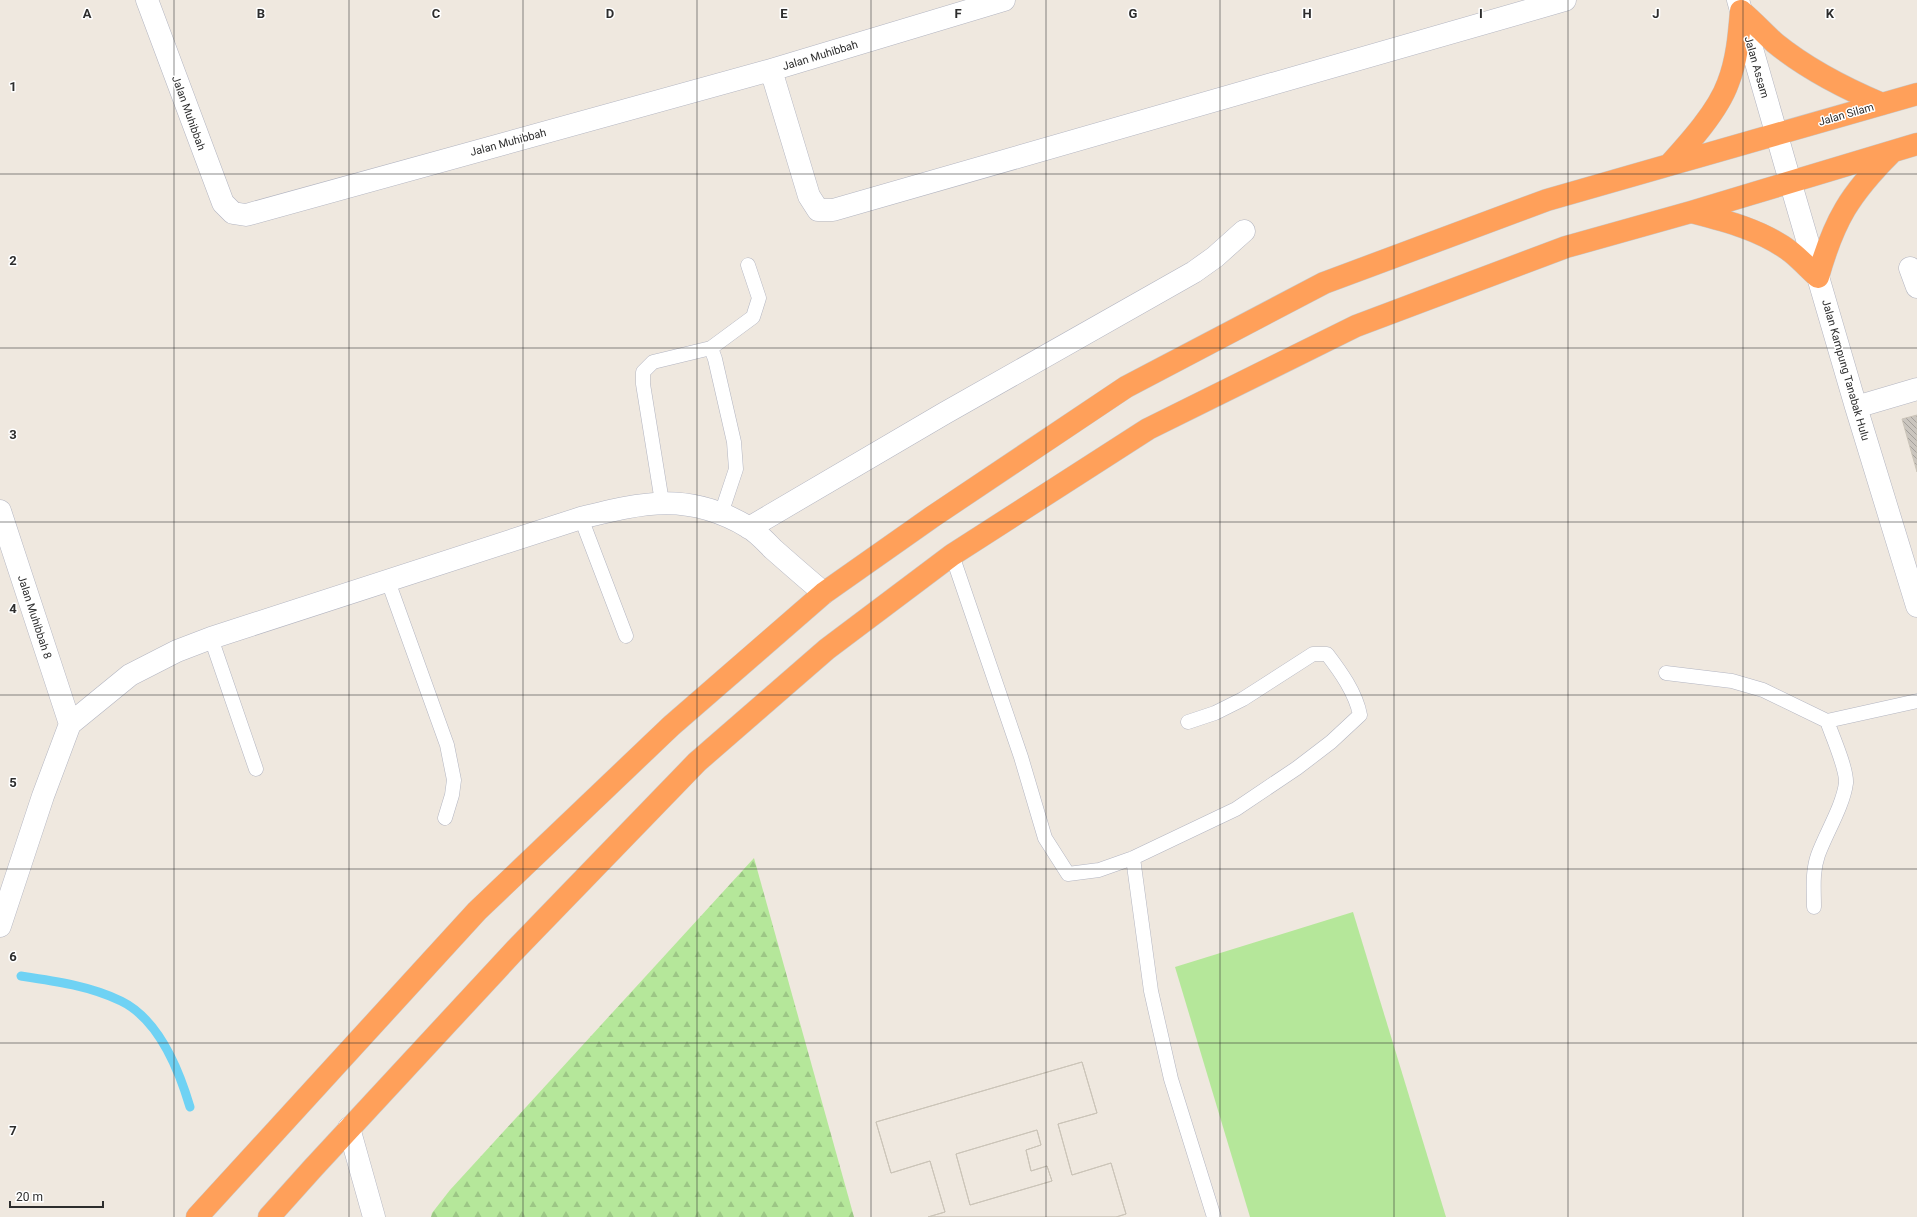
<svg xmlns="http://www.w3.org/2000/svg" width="1917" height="1217" font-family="Roboto,sans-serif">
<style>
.grass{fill:#b5e79a}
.forest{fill:url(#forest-firs)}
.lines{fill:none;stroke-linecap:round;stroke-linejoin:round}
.stream{stroke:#6fd2f4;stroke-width:9}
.building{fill:url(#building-back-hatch);stroke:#cbc4b8;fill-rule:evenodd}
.lane-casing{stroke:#b3b5c1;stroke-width:15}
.street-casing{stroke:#b3b5c1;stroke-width:23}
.secondary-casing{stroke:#b3b5c1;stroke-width:23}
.highway-casing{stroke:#c8c8c8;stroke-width:23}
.lane{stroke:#fff;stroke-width:14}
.street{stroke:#fff;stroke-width:22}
.secondary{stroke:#fff;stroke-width:22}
.highway{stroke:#ffa05a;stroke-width:22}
.grid{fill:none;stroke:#2d2d2d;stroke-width:1;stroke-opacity:0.55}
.labels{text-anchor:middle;stroke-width:3;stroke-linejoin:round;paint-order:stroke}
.street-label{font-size:11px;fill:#2d2d2d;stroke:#fff}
.grid-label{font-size:13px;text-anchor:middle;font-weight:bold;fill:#2d2d2d;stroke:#fff;stroke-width:3;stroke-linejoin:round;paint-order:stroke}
</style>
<defs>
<pattern id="forest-firs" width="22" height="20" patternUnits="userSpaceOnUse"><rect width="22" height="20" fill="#b5e79a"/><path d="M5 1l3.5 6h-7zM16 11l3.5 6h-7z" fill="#9cc685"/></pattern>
<pattern id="building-back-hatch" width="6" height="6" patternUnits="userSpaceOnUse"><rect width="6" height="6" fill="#cac5be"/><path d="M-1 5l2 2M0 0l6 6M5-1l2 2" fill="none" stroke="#a4a09b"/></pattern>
</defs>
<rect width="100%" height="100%" fill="#efe8df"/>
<path class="grass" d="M1353,912L1446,1217H1250L1175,967Z"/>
<path class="forest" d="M754,858L854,1217H431L432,1213L450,1190Z"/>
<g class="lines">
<path class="stream" d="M21,976C55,981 90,986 121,1001C158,1019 179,1070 190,1107"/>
</g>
<path class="building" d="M1917,415V472L1902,419Z
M1082,1062L1097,1113L1058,1124L1072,1175L1111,1163L1126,1214L1116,1217H928L945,1212L930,1161L891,1173L876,1122ZM1037,1130L1041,1145L1026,1150L1031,1171L1047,1166L1052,1181L970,1205L956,1154Z
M1082,1062L1097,1113L1058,1124L1072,1175L1111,1163L1126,1214L1116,1217H928L945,1212L930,1161L891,1173L876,1122Z
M1037,1130L1041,1145L1026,1150L1031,1171L1047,1166L1052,1181L970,1205L956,1154Z"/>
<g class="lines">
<g class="lane-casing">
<path id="lane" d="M662,502L643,384V372L653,362L711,348
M721,514L736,469L734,442L715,359L711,348L753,317L759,298L748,265
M581,518L626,636
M952,555L1021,757L1045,838L1068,874L1099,870L1133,858L1236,809L1297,768L1331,742L1360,715C1356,693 1340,671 1327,654H1313L1243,699L1215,713L1188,722
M388,581L447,745L454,780L452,795L445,818
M211,638L256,769
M1666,673L1732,681L1763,690L1827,721L1917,701
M1133,858L1151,991L1171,1079L1214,1217
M1814,907C1814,889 1812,872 1818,855C1826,833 1843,806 1846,783C1847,769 1832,735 1827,721"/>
</g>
<g class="street-casing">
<path id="street" d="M147,0L223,203L233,213L246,215L771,70L1004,0
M771,70L809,196L818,210H833L1565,0
M1790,181L1856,407L1917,606
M1910,268L1917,287
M1856,407L1917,389
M0,511L70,724
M749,528L945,413L1194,272L1215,257L1244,231
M0,926L43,796L70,724L130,675L177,651L211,638L581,518C644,502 689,492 748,527C757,532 766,542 773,549C790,564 807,579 824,593
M349,1128L374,1217"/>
</g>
<g class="secondary-casing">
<path id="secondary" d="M1738,0L1790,181"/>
</g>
<g class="highway-casing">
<path id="highway" d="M1741,11C1753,21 1764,33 1775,43C1807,69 1844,88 1882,104
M1669,165C1689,143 1718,111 1728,83C1737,60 1739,35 1741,11
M1691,212C1726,221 1762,230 1791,252C1801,260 1809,269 1818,277C1834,220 1850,194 1891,153
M197,1217L477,911L671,726L824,593L932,517L1126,387L1324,283L1547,200L1917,94
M269,1217L313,1168L516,949L697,762L827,649L952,555L1148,429L1356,326L1566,247L1691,212L1917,144"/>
</g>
<use href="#lane" class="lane"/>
<use href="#street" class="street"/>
<use href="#secondary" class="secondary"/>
<use href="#highway" class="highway"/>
</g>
<path class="grid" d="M174,0V1217M349,0V1217M523,0V1217M697,0V1217M871,0V1217M1046,0V1217M1220,0V1217M1394,0V1217M1568,0V1217M1743,0V1217M0,174H1917M0,348H1917M0,522H1917M0,695H1917M0,869H1917M0,1043H1917"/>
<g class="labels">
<g class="street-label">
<text transform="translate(820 55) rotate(-17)" y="4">Jalan Muhibbah</text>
<text transform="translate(1757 67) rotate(74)" y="4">Jalan Assam</text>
<text transform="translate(189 113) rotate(70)" y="4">Jalan Muhibbah</text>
<text transform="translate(1846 114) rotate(-16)" y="4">Jalan Silam</text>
<text transform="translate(508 142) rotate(-15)" y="4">Jalan Muhibbah</text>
<text transform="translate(1846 370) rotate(74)" y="4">Jalan Kampung Tanabak Hulu</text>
<text transform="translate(35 617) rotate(72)" y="4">Jalan Muhibbah 8</text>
</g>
</g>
<g class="grid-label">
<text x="87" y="18">A</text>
<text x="261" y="18">B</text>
<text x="436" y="18">C</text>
<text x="610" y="18">D</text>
<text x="784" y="18">E</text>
<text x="958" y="18">F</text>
<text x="1133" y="18">G</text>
<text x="1307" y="18">H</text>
<text x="1481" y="18">I</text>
<text x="1656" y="18">J</text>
<text x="1830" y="18">K</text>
<text x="13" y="91">1</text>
<text x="13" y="265">2</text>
<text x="13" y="439">3</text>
<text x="13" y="613">4</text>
<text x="13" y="787">5</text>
<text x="13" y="961">6</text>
<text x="13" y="1135">7</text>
</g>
<path d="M10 1201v6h93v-6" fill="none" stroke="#2d2d2d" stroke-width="2"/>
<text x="16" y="1201" font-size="12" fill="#2d2d2d" stroke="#ffffff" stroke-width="3" paint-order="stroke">20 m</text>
</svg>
